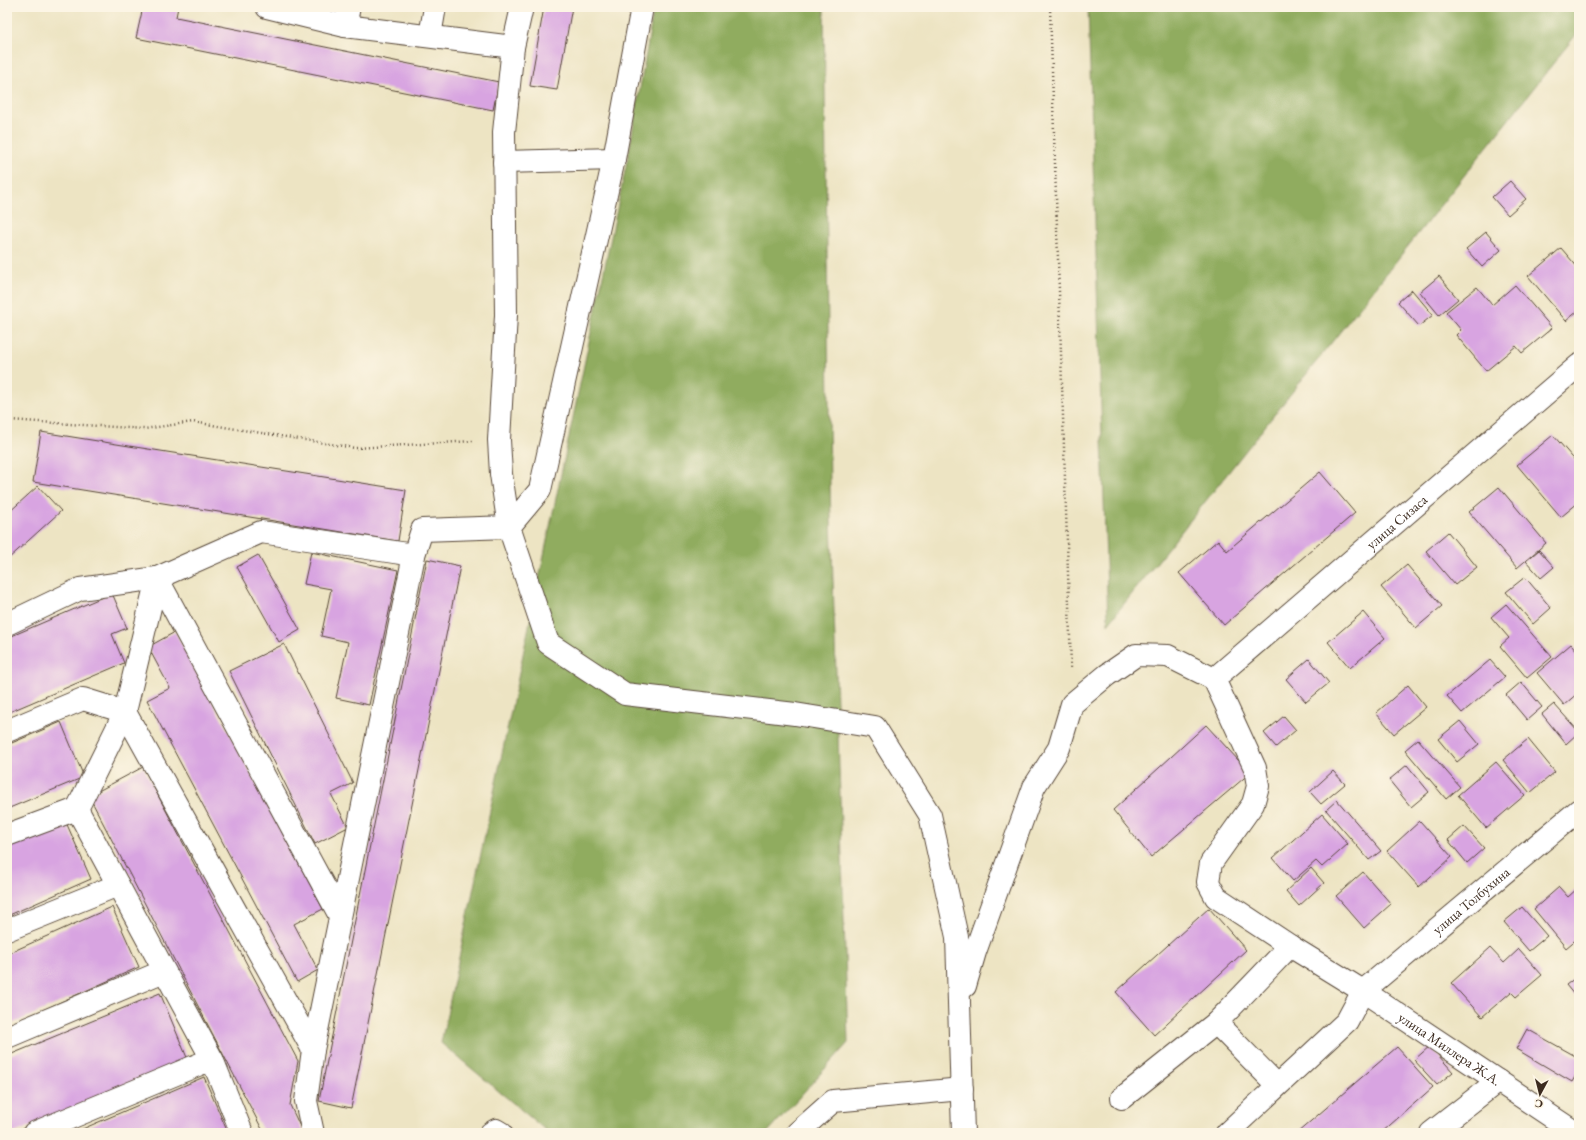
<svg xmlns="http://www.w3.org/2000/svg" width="1586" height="1140" font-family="'EB Garamond',serif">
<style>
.forest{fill:#90ac5e;stroke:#666b3e}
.building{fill:#d8a4e1}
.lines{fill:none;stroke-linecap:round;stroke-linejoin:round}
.minor-casing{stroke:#564637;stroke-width:24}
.path{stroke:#564637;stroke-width:2.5;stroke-dasharray:1 3;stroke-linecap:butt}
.minor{stroke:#fff;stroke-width:22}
.labels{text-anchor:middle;stroke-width:3;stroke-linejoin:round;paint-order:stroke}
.street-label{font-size:14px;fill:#3b2a1e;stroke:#fcf5e5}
</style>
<rect width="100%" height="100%" fill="#fcf5e5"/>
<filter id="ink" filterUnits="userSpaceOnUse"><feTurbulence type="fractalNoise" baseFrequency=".025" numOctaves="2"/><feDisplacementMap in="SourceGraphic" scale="8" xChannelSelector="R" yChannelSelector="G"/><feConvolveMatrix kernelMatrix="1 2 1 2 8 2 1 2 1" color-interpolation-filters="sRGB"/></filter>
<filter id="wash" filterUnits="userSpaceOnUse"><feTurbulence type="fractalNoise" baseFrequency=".012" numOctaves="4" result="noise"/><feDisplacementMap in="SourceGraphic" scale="16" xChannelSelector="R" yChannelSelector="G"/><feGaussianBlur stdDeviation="0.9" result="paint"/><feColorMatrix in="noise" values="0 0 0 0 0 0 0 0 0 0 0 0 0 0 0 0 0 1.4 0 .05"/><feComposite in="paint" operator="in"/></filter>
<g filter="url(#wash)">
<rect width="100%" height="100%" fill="#ede4c3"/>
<path class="forest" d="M654,7H824L830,487L848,1043L767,1133H549L441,1043L629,152Z
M1088,7H1579V31L1108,624Z"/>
<g id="blocks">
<path class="building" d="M143,7H178L176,17L499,82L493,110L136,38Z
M544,7H572L557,90L530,86Z
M1510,181L1526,199L1508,215L1492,197Z
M1486,232L1501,250L1482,267L1466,249Z
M1561,248L1579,269V292L1576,295L1579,299V310L1566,321L1528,276Z
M1439,276L1458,299L1439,315L1420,292Z
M1515,285L1552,328L1522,353L1516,346L1486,371L1456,335L1461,330L1446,312L1477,287L1492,305Z
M1412,290L1433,315L1419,326L1398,302Z
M41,432L406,490L398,541L33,482Z
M1553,435L1579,465V502L1561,517L1517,465Z
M1320,472L1355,513L1224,625L1179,573L1218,540L1227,551Z
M38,486L61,511L7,560V514Z
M1499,487L1546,543L1517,568L1469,512Z
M1448,532L1477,567L1455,585L1426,551Z
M1539,550L1554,567L1541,578L1526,561Z
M311,552L398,570L369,705L336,698L348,642L321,636L331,589L304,584Z
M258,555L300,630L279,642L237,567Z
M427,559L460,566L351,1108L319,1101Z
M1407,565L1442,606L1416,628L1381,587Z
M1525,577L1551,608L1533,624L1506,592Z
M112,593L127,628L112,634L124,663L7,713V638Z
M1506,604L1552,657L1527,678L1500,646L1509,638L1491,617Z
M1363,612L1385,638L1350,668L1328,642Z
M175,632L323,909L294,924L318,970L297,982L147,700L170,688L148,647Z
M284,644L353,783L331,794L348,827L315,844L229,671Z
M1571,644L1579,653V692L1564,705L1537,673Z
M1309,659L1329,683L1306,702L1286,679Z
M1490,660L1505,677L1462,713L1447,696Z
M1521,682L1542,707L1527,720L1506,695Z
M1408,685L1426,707L1394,734L1376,713Z
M1554,704L1579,732L1566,744L1542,714Z
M1284,716L1296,730L1276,747L1264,733Z
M1460,721L1479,744L1457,762L1438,739Z
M61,722L84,777L7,809V745Z
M1206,725L1250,773L1151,857L1113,810Z
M1418,739L1460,787L1446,799L1405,750Z
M1528,739L1555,772L1530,793L1503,760Z
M1496,762L1525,795L1486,828L1458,795Z
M1407,765L1429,792L1411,807L1389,780Z
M143,767L298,1061L290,1105L303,1133H264L89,796Z
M1333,771L1345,784L1321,804L1310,792Z
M1337,800L1381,851L1369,860L1326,810Z
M1322,814L1348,844L1322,867L1316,861L1293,881L1273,858Z
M65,820L91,879L7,916V846Z
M1420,821L1452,857L1419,887L1387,851Z
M1464,826L1484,848L1467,863L1448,840Z
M1311,868L1324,883L1299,906L1286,891Z
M1363,872L1391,904L1364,928L1336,896Z
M1559,887L1568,897L1579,887V937L1566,948L1534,909Z
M112,907L139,967L7,1026V954Z
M1522,907L1547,936L1529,951L1504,922Z
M1209,908L1246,950L1154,1035L1116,992Z
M1490,948L1504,963L1519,949L1542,975L1516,997L1511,992L1482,1017L1451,983Z
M1579,975V1001L1566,985Z
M160,993L188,1060L14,1133H7V1056Z
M1527,1029L1579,1058V1070L1572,1082L1516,1049Z
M1430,1046L1453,1072L1437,1085L1414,1060Z
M1397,1047L1433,1087L1381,1133H1297Z
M204,1077L228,1133H73Z"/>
</g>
</g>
<g filter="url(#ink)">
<use href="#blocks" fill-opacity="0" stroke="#564637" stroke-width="1"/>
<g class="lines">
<g class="minor-casing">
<g id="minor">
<path d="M267,7L345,26L513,47"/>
<path d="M522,7L513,47L504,132L506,315L499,440L501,474L509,527L548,643L625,694L795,714L875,727L930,815L957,937L963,1133"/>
<path d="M345,26L349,7"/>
<path d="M430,36L435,7"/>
<path d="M504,162L614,159"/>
<path d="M7,624L80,589L157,578L340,916"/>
<path id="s1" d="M1214,679L1579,365"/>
<path d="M7,731L83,699L125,712L313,1050"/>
<path d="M7,835L77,809"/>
<path d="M7,930L118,885"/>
<path d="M965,986L975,952L1034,787L1059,748L1072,704L1107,675L1136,655L1168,656L1214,679L1255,768L1258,786L1253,804L1211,863L1208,882L1216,897L1290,946"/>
<path d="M1216,1023L1277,1085"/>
<path d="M7,1037L164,971"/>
<path id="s2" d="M1122,1098L1216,1023L1290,946L1363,991L1576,1133"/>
<path d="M34,1133L212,1059"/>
<path d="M242,1133L212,1059L77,809L125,712L157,578L261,532L414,555"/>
<path d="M313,1133L306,1101L313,1050L414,555L422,530L509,527L540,490L614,159L642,7"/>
<path d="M491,1133L496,1130L501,1133"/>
<path d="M797,1133L833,1101L962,1089"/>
<path id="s3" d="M1227,1133L1347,1021L1363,991L1579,810"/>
<path d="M1431,1133L1498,1081"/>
</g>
</g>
<path class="path" d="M1050,7L1071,668
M7,421L10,420L144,429L193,422L355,448L473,441"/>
<use href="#minor" class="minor"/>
</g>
</g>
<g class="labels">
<g class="street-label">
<text dy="5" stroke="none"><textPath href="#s1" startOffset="241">улица Сизаса</textPath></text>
<text dy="5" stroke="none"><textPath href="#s3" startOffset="339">улица Толбухина</textPath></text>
<text dy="5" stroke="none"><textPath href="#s2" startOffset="417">улица Миллера Ж.А.</textPath></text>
</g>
</g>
<rect width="1586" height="1140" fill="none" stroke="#fcf5e5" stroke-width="24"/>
<g transform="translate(1540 1094) rotate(187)" stroke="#fcf5e5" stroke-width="3" paint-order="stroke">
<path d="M0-3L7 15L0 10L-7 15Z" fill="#3b2a1e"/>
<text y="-6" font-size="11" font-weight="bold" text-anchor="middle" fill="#3b2a1e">С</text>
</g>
</svg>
